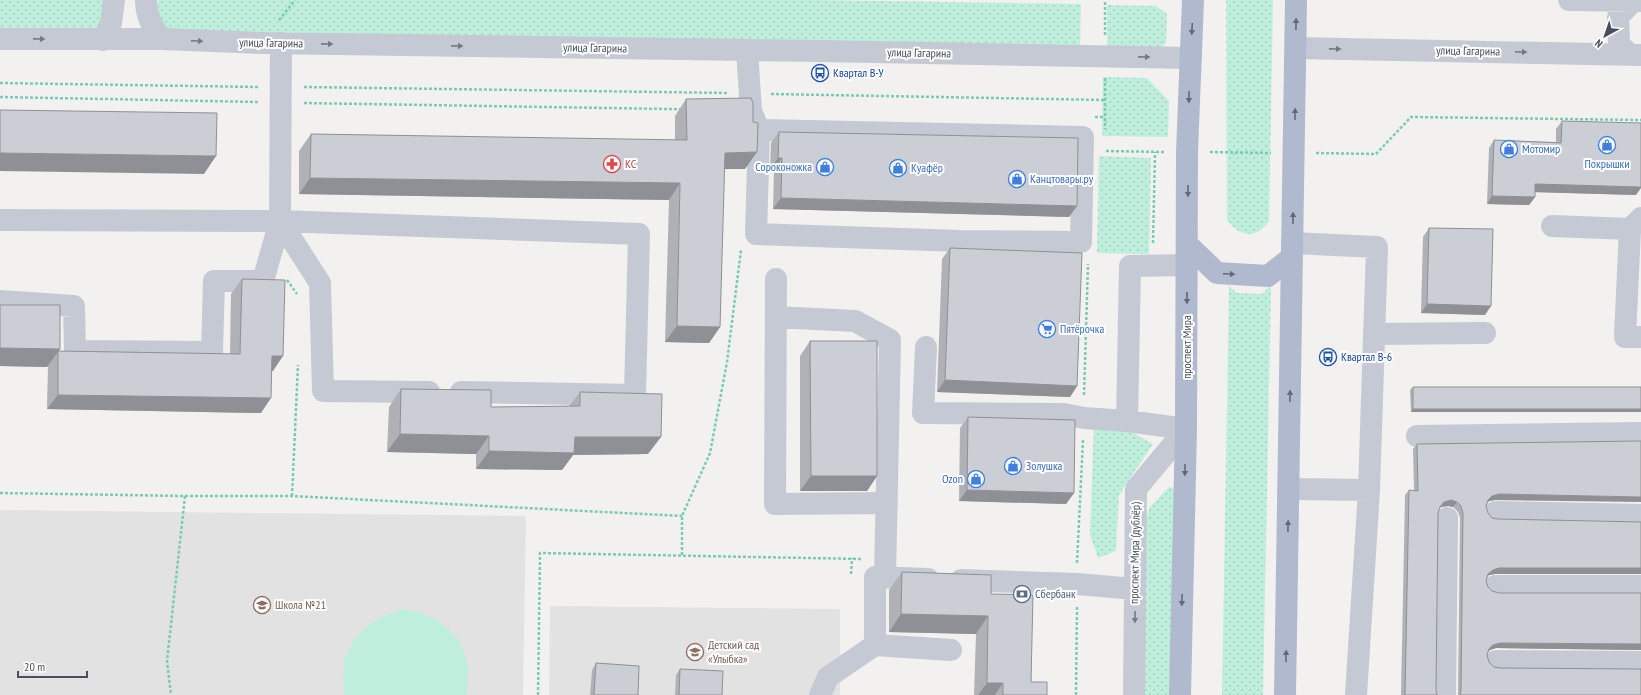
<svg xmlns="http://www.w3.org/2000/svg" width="1641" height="695" font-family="'PT Sans Narrow',sans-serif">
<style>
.education{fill:#e3e2e2}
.grass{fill:url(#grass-dots)}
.garden{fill:#c0eedd}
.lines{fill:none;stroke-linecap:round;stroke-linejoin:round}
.path{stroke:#79cbb6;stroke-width:2.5;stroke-dasharray:3 2;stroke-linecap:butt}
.minor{stroke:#c4c9d4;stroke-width:22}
.major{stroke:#b1b9ce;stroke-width:22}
.wall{fill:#afb1b7}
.shaded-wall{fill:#8f9095}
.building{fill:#ccced5;stroke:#8f9095}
.oneway{fill:#626979}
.oneway2{fill:#737987}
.labels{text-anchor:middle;stroke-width:4;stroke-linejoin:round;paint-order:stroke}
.street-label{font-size:12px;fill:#484e5d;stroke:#fff}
.transit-label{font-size:12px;fill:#164399;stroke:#fff;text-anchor:start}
.shop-label{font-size:12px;fill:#366cbe;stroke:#fff;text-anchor:start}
.health-label{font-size:12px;fill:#be3a42;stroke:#fff;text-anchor:start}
.service-label{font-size:12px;fill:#4e5e75;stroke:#fff;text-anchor:start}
.education-label{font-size:12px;fill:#785e54;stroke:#fff;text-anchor:start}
</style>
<defs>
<pattern id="grass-dots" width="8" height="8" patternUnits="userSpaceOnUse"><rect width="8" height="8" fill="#c0eedd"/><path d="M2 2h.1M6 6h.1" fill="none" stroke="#a6cec0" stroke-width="1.8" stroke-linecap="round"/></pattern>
</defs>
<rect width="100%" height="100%" fill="#f2f1f0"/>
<path class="education" d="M0,510L526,516L523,695H0Z
M550,606L840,609V695H549Z"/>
<path class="grass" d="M0,0H103L102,26L93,31L0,30Z
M158,0H813L1081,4L1080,46L169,32L157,13Z
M1226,0H1273L1269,221C1256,240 1240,237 1227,220Z
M1107,5L1156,6L1167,14L1166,43L1158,49L1107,46Z
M1103,77L1147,78L1169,101L1168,137L1102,136Z
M1099,156L1151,158L1149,254L1097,253Z
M1271,285L1263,695H1222L1229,286L1237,293L1262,294Z
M1094,424L1119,425L1153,444L1119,495L1116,551L1098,558L1090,535Z
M1169,487L1180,490L1176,695H1137L1139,538L1150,507Z"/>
<path class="garden" d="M404,609C434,614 465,633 468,667C469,676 467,686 467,695H344C344,684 343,672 344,661C345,657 347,653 349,650C360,626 380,616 404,609Z"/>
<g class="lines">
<path class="path" d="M279,20L295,0
M1105,35V0
M1105,78V129
M0,83L259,87
M304,87L728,93
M771,94L1105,100
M0,97L259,102
M304,103L728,110
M1095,117H1105
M1106,151L1165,152
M1210,152L1271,153
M1316,153L1376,154L1411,117L1641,120
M1153,243L1155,152
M287,280L297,294
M1084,395L1088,264
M0,493L185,496L167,661L171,695
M185,496H292L682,516
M292,496L298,365
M682,555V516L710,453L727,362L741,250
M1077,563L1083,440
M851,574L852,558
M538,695L540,553L862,559
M1076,695L1077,606"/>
<path class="minor" d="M146,0C146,16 152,28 162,39
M1569,0L1641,1
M0,39H162L263,43L820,51L1191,58
M103,40L111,23L114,0
M1296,48L1641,55
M747,50L751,111L759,130L756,234L960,241L1081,242L1083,137L759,130
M1630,55L1619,44L1618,17L1633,1
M0,220L280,221L639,234L635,395L461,392
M280,221L320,283L323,391L429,392
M1552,226L1630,229L1641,218
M1630,229L1625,337H1641
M776,279L775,504L887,503
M0,301L74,306L75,351L212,352L214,281H263L280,221L281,43
M776,317L855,321L890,340L885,577
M1374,334L1485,333
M926,347L923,413L1064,414L1084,418L1127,421
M1186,429L1127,421L1130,266L1188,265
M1417,436L1641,433
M1289,489L1369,490L1377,247L1292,243
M1495,512L1641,515
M928,579L875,577V645L951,650
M961,580L1077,584L1135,589
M1495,586H1641
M1496,661L1641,662
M820,695L828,677L875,645
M1134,695L1136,489L1186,429
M1356,695L1369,490
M1445,695L1447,518"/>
<path class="major" d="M1188,245L1217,273L1268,276L1292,257
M1180,695L1186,429L1187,152L1193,0
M1285,695L1296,0"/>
</g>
<path class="wall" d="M686,99L745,169H724L720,327L709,343L665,342L669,200L299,194V151L311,134L675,140V116Z
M1562,121L1636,195L1535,192V197L1529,205L1487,204L1489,148L1494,140L1556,142V129Z
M779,132L1077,206L1069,217L773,209L774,169H770L771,143Z
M1429,228L1485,315L1421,313L1423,237Z
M950,248L1077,386L1070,397L937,392L942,259Z
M242,279L273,371H272L261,413L47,409L48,366L47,367L0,366V305L60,349L58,351L230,354L231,294Z
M810,341L877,476L867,491H800V356Z
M1413,387H1641L1411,412L1410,390Z
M401,389L491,407L569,406L580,392L648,454L573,455L562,470L476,469V454L387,452L389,407Z
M968,417L1074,493L1066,504L959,501L960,428Z
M1417,444L1495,500L1489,501L1487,503L1486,506L1488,513L1492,518L1641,574H1495L1489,575L1487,577L1486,581L1488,587L1492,591L1499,593H1641V650L1496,648L1490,650L1488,652L1487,655L1489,662L1494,667L1500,668L1641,695H1458L1460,518L1458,512L1453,507L1448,506L1441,507L1439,509L1438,513L1436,690L1437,695H1401L1405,495L1409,490H1414L1413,449Z
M902,572L991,594L1031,682L1047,695H974L976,634L889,632V590Z
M596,663L638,695H590L592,670Z
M680,669L722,695H675L676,675Z"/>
<path class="shaded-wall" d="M757,152L745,169H713L725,153Z
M0,153L216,156L204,174L0,171Z
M778,158H782L774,169H770Z
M310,178L680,183L669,200L299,194Z
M1535,184L1641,187V188L1636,195L1530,192Z
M1492,196L1535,197L1529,205L1487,204Z
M781,198L1077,206L1069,217L773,209Z
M1427,304L1491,306L1485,315L1421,313Z
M677,326L720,327L709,343L665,342Z
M0,348L60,349L47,367L0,366Z
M272,356H283L273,371H261Z
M945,380L1077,386L1070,397L937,392Z
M58,395L271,398L261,413L47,409Z
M1413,409H1641V412H1411Z
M400,434L489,436L476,454L387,452Z
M575,437H661L648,454L573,455L562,470L476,469L489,451Z
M811,476H877L867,491H800Z
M967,490L1074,493L1066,504L959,501Z
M1499,494L1641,497V502L1495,500L1489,501L1485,505L1488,500L1492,496Z
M1451,500L1457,502L1453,507L1448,506L1441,507L1436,512L1444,502Z
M1499,568H1641V574H1495L1489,575L1484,579L1488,574L1493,570Z
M901,614L988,616L976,634L889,632Z
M1500,643L1641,644V650L1496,648L1490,650L1485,654L1489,649L1493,645Z
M987,683H1003L995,695H978Z"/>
<path class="building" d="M751,98L753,103V122L758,123L757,152L725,153L720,327L677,326L680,183L310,178L311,134L687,140L686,99Z
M0,110L217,113L216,156L0,153Z
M1562,121L1641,123V187L1535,184V197L1492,196L1494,140L1561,143Z
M779,132L1078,138L1077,206L781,198L782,158H778Z
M1429,228L1493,229L1491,306L1427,304Z
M950,248L1082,253L1077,386L945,380Z
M242,279L285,280L283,356H272L271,398L58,395V351L240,354Z
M0,305H60V349L0,348Z
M810,341H877V476H811Z
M1413,387H1641V409H1413Z
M401,389L491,390V407L580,406V392L662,394L661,437H575L574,453L489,451V436L400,434Z
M968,417L1075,420L1074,493L967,490Z
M1641,441V497L1499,494L1492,496L1488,500L1486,506L1488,513L1492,518L1498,519L1641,522V568H1499L1493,570L1488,574L1486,581L1488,587L1492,591L1499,593H1641V644L1500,643L1493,645L1489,649L1487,655L1489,662L1494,667L1500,668L1641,669V695H1460L1461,690L1463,513L1461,506L1457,502L1451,500L1444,502L1440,507L1438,513L1436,690L1437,695H1405L1409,490L1418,491L1417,444Z
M902,572L991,575V594L1033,595L1031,682H1047V695H1003V683H987L988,616L901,614Z
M596,663L639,666L638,695H594Z
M680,669L723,671L722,695H679Z"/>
<defs><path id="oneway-solid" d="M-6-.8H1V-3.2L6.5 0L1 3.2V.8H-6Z"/></defs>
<g class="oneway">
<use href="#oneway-solid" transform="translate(1296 24) rotate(-89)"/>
<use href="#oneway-solid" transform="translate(1192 29) rotate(93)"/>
<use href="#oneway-solid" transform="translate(1189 97) rotate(92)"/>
<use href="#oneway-solid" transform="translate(1295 114) rotate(-89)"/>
<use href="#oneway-solid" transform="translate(1188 191) rotate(90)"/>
<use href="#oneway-solid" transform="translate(1293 218) rotate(-89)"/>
<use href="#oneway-solid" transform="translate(1229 274) rotate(3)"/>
<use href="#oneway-solid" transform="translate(1187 298) rotate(90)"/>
<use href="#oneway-solid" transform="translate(1290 396) rotate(-89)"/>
<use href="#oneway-solid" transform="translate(1185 470) rotate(91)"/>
<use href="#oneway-solid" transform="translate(1288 526) rotate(-89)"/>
<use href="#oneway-solid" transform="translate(1182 600) rotate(91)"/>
<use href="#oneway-solid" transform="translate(1286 656) rotate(-89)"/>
</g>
<g class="oneway2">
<use href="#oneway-solid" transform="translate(39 39) rotate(1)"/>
<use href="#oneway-solid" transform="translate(197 41) rotate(2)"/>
<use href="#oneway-solid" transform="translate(327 44) rotate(1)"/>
<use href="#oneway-solid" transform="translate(457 46) rotate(1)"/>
<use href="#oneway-solid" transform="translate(1335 49) rotate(1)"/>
<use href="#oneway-solid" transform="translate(1521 52) rotate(2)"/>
<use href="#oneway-solid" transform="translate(1144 57) rotate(1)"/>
<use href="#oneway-solid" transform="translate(1135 617) rotate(91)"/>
</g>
<defs>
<g id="bus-ring" transform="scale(0.9)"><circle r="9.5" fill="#fff" stroke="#1a4fb4" stroke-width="1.5"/><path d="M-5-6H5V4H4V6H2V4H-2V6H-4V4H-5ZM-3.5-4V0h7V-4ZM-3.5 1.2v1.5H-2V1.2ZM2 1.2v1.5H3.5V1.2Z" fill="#1a4fb4"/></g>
<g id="shop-ring" transform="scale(0.9)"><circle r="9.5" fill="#fff" stroke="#3f7fe0" stroke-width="1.5"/><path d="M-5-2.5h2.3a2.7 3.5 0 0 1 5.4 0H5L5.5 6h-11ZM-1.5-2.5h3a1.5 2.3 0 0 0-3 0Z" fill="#3f7fe0"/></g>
<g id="pharmacy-ring" transform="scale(0.9)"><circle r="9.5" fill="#fff" stroke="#e0444e" stroke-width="1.5"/><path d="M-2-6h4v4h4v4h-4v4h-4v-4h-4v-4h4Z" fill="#e0444e"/></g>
<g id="supermarket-ring" transform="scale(0.9)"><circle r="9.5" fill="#fff" stroke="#3f7fe0" stroke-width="1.5"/><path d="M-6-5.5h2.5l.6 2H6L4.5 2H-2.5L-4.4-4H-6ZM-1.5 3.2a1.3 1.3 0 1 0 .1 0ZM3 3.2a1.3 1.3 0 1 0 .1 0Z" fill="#3f7fe0"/></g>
<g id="bank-ring" transform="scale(0.9)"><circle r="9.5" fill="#fff" stroke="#5c6f8a" stroke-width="1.5"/><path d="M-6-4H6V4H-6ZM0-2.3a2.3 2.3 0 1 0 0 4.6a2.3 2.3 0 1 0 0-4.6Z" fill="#5c6f8a"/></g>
<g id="school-ring" transform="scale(0.9)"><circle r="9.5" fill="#fff" stroke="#8d6e63" stroke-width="1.5"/><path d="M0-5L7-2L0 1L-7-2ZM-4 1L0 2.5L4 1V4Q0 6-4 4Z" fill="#8d6e63"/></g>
</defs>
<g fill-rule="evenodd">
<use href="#bus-ring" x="820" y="73"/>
<use href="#shop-ring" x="1607" y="145"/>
<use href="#shop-ring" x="1509" y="149"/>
<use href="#pharmacy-ring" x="612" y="164"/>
<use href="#shop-ring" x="825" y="167"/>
<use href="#shop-ring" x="898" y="168"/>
<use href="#shop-ring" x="1017" y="179"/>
<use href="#supermarket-ring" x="1047" y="329"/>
<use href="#bus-ring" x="1328" y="357"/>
<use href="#shop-ring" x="1013" y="466"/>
<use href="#shop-ring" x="976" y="479"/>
<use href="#bank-ring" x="1022" y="594"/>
<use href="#school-ring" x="262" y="605"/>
<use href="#school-ring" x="695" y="652"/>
</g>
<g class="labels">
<g class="street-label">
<text transform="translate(271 43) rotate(1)" y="4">улица Гагарина</text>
<text transform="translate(595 48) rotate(1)" y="4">улица Гагарина</text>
<text transform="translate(1468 51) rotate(1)" y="4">улица Гагарина</text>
<text transform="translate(919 53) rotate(1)" y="4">улица Гагарина</text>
<text transform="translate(1187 347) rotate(-90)" y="4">проспект Мира</text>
<text transform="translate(1135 553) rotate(-89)" y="4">проспект Мира (дублёр)</text>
</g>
<g class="transit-label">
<text x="833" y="77">Квартал В-У</text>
<text x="1341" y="361">Квартал В-6</text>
</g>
<g class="shop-label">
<text x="1522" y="153">Мотомир</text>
<text x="1607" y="168" text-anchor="middle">Покрышки</text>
<text x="812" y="171" text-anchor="end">Сороконожка</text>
<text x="911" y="172">Куафёр</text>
<text x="1030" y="183">Канцтовары.ру</text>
<text x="1060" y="333">Пятёрочка</text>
<text x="1026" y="470">Золушка</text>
<text x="963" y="483" text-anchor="end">Ozon</text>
</g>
<g class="health-label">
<text x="625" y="168">КС</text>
</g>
<g class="service-label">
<text x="1035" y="598">Сбербанк</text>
</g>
<g class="education-label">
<text x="275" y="609">Школа №21</text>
<text x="708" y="649">Детский сад<tspan x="708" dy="14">«Улыбка»</tspan></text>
</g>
</g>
<g transform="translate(1605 36) rotate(220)" stroke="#ffffff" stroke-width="3" paint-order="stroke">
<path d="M0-3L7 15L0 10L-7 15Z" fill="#484e5d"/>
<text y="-6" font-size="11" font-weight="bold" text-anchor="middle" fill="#484e5d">N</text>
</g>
<path d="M18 671v6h69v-6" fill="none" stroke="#484e5d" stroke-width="2"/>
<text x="24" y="671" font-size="12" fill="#484e5d" stroke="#ffffff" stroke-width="3" paint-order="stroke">20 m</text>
</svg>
